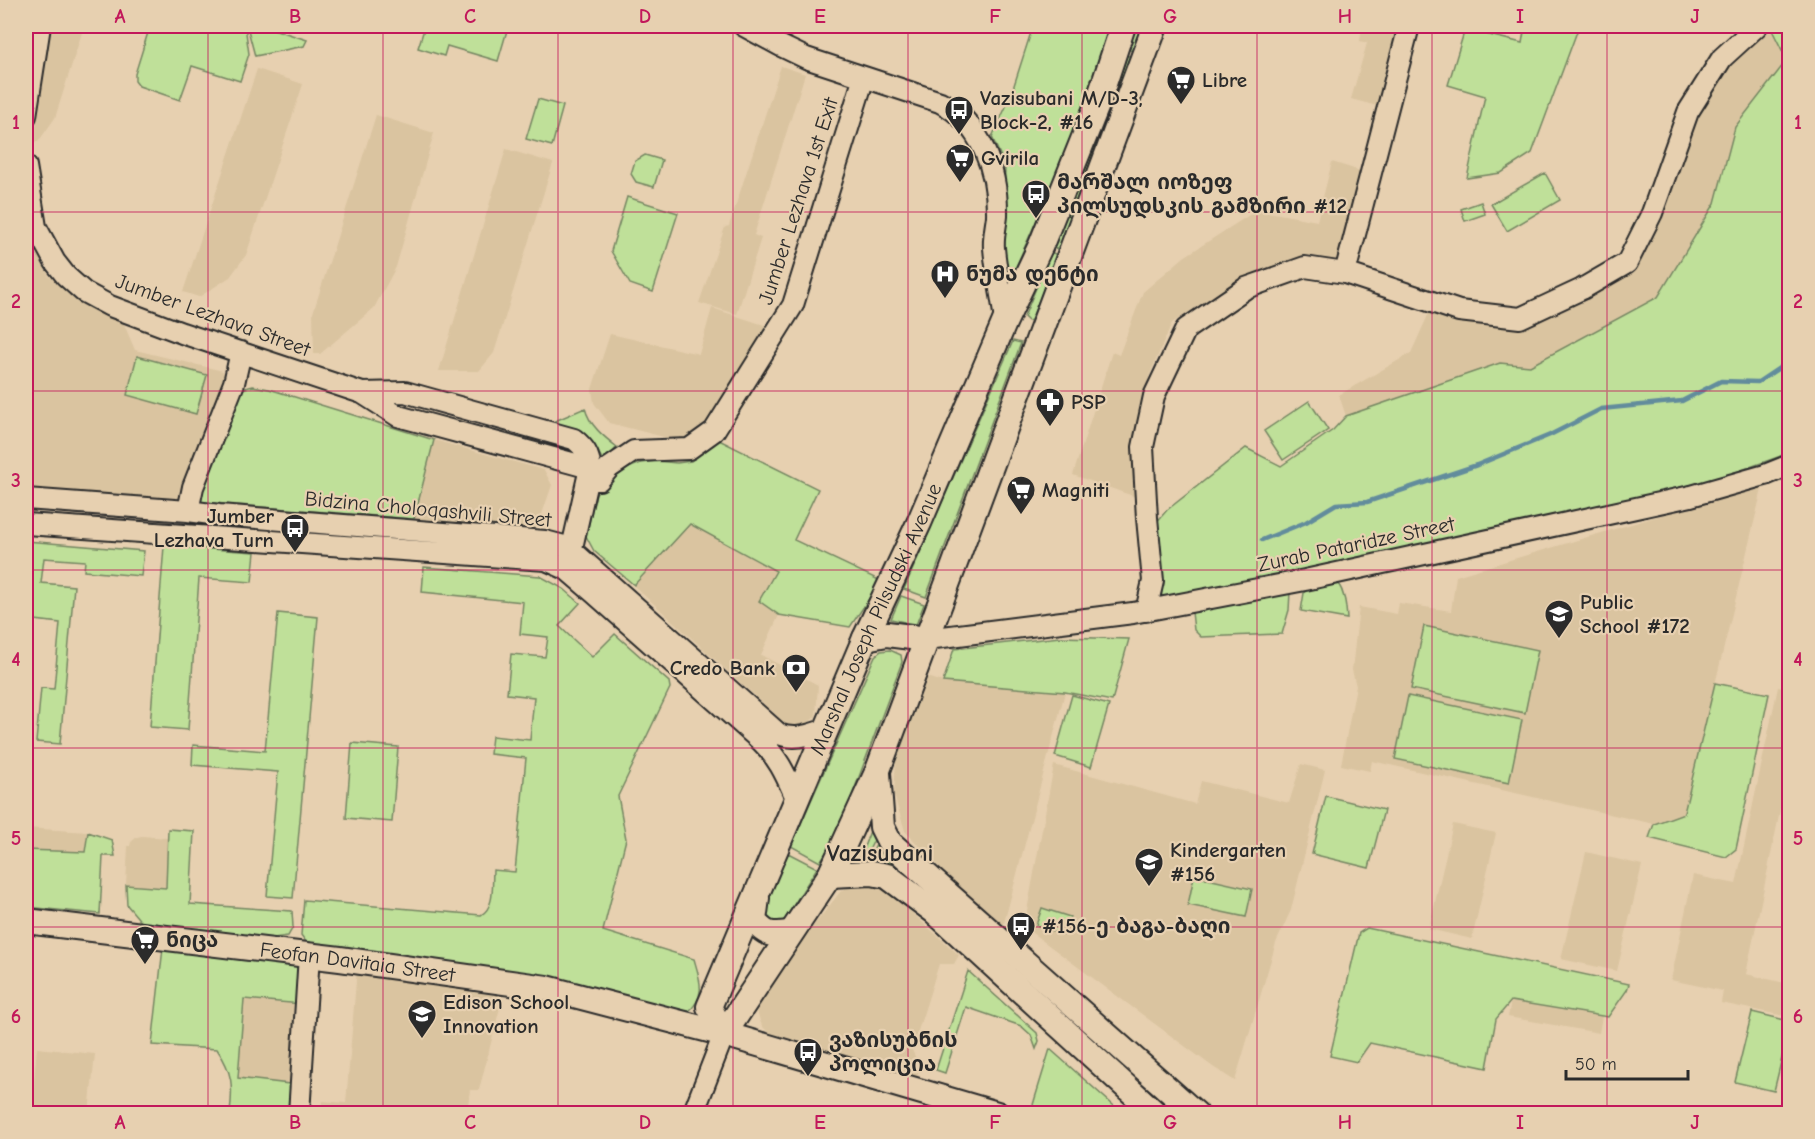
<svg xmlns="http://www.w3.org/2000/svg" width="1815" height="1139" font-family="'Comic Neue','Noto Sans Georgian',sans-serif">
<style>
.built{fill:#dac4a0}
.green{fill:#bfe099;stroke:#758662;stroke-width:1.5}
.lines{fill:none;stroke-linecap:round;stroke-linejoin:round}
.stream{stroke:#628c9c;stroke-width:4.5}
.minor-casing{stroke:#2b2b2b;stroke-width:24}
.major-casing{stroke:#2b2b2b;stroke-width:28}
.minor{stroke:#e7d0b0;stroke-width:20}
.major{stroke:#e7d0b0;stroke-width:24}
.grid{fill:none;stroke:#c2185b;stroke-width:1.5;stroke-opacity:0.55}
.labels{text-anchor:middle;stroke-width:4.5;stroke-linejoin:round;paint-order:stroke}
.poi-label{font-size:21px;font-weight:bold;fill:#2b2b2b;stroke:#e7d0b0;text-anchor:start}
.street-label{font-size:21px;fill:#2b2b2b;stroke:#e7d0b0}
.quarter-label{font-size:24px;font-weight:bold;fill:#2b2b2b;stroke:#e7d0b0}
.neatline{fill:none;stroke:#c2185b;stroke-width:2}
.grid-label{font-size:20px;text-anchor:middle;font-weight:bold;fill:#c2185b}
</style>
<rect width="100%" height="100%" fill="#e7d0b0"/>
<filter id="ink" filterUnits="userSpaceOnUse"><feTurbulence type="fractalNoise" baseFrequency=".0167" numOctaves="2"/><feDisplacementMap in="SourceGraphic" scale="12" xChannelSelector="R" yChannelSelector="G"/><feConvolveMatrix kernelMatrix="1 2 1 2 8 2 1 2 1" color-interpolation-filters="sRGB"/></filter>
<g filter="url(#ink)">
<path class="built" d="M48,26H84L55,118L38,142L27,141Z
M1362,26H1402L1381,107L1351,99L1367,43L1360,41Z
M1771,28L1787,60L1735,127L1715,203L1658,297L1530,366L1500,363L1346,416L1339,395L1411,353L1429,313L1493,327L1524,329L1629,274L1650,243L1695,117L1738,53Z
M781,66L805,74L754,235L761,238L737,314L699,303L725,227L729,226Z
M257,69L303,84L246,255L230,277L199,297L183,292Z
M376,115L434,133L396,267L374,308L320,354H314L313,313Z
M506,149L553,163L494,353L479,371H439Z
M1332,162L1364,172L1344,261L1313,256L1239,279L1172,323L1150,374L1135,429L1136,497L1073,475L1112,352L1119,355L1143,292L1184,257L1257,210L1317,221Z
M26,240H29L49,276L61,286L123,322L135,350L223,371L227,378L188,506L26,493Z
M712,308L773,328L691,444L609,423L594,403L592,389L610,334L699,354Z
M434,440L544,470L552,485L539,523L532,530L414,519Z
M1763,485L1684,813L1654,824L1372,761L1370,771L1341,765L1356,686L1352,670L1359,607L1397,614L1399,603L1451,611L1456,576Z
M690,524L777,571L759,601L779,615L761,655L818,685L816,716L809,722L799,728L787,725L634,586Z
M928,677L943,682L1065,692L1003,927L953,882L905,831L894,795L896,757Z
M1778,687L1789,689V768L1746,974L1789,984V1017L1721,1003L1723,991L1671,980L1693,875L1736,884Z
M1301,764L1325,770L1291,910L1276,943L1235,1081L1213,1067L1024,927L1054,765L1195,804L1201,781L1289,803Z
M1453,824L1496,833L1472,939L1429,929Z
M26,828L88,832L85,852L26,850Z
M142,836L168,838L166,889L126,885L128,846H130L131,842L137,837Z
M1586,852L1642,865L1617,971L1561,959Z
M880,884L959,955L954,964H939L912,1050L920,1067L917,1078L769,1033L762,1026L758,1015L757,1003L762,991L841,891L849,886Z
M357,969L505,988L479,1090H470L467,1113L321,1114L322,1101L346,1103Z
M244,999L302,1004L298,1085L238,1078Z
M1511,1000L1602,1016L1599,1033L1508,1017Z
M37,1048L95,1054L89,1113H31Z"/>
<path class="green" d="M150,26H245L249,54L240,81L192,66L180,100L139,86L135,81V74Z
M247,26H264L307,40L304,46L255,56Z
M425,26H504L508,27L498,61L447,46L444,56L418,48Z
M1033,26H1110L1076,132L1014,271L1005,270L1003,262L1005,166L992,137L1010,98Z
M1135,26H1143L1134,52L1128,49Z
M1525,26H1579L1532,153L1501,173L1467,178L1485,96L1448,85L1465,29L1522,43Z
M1779,26H1789V453L1674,494L1541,519L1162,599L1155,524L1167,510L1246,448L1281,466L1333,430L1346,416L1500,363L1530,366L1658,297L1715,203L1735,127L1787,60L1771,28Z
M1126,55L1132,57L1059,250L1052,247Z
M538,99L563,106L552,146L526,139Z
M645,155L662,160L654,187L636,182L631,174L635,161Z
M1545,173L1560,200L1507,231L1491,204Z
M627,197L678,213L653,292L630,284L611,251Z
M1481,202L1485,214L1465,221L1461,209Z
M1051,252L1057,255L1031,320L1028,321L1024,317Z
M1013,341L1021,343L926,597L904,589Z
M137,356L207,375L196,414L127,395Z
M253,386L269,389L434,440L414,519L201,502V484L242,389Z
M1309,401L1328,430L1283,460L1264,431Z
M585,408C589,425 604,437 617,447L610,455L604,466C598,438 573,434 550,425L555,421Z
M715,438L818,489L794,540L881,581L850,627L779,615L759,601L776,571L690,524L634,585L594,551L586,536L596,493L626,469L641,463L656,461L677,463L691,461L705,450Z
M26,541L144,551L141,576L84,571L85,561L44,558L41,583L74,586L60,744L36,742L41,688L54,689L60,623L26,619Z
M164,546L255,552L252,582L199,578L188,730L150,727Z
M424,567L540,576L564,589L580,603L559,626L592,657L615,634L669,682L670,688L618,796L626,839L603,931L694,959C700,980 707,996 687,1013L314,945L306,942L301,935L304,900L481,915C495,907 492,886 493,870L515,872L526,758L490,754L492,736L530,740L534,697L507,694L511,654L545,657L548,637L520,634L523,602L422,592Z
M1337,581C1345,594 1346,604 1347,619L1301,611L1304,593L1307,588Z
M1290,592L1289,610L1282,634L1201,637L1194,630L1192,612Z
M901,596L924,604L914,630L904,622L891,619Z
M278,613L318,617L293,898L267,896L278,772L192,765L193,745L265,751Z
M1424,626L1538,650L1525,713L1411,689Z
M1060,637L1129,639L1112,701L1065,692L943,682L954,649Z
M890,650L901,655L902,662L838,833L820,862L791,846L875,656L881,651Z
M1715,683L1769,694L1736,849L1726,857L1649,838L1654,824L1684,813Z
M1072,695L1109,705L1091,767L1055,756Z
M1408,696L1522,720L1509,783L1395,759Z
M352,743L398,747L392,822L346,818Z
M1326,796L1384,810L1369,868L1312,854Z
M874,821L878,832L865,858L860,857Z
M168,829L194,831L190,904L292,911L293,927L288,936L252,941L143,924L127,905L126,885L166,888Z
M88,832L112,840L115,856H103L100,914L26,907V850L85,852Z
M880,837L918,880L915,883C901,872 888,862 869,859Z
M788,853L817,868L783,922L772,926L762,912Z
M1194,876L1252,889L1246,917L1188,905Z
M1042,908L1070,917L1064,935L1036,925Z
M1367,928L1629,984L1627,990L1608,1017L1511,1001L1496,1019L1487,1068L1370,1043L1357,1062L1330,1056L1359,933Z
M163,948L304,963L302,1004L244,999L238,1078L298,1085L297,1113H230C233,1086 233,1073 217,1049L152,1045Z
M968,971L1037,1033L1039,1041L1036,1049L1031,1035L1021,1026L966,1007L945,1073L936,1070Z
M1752,1012L1789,1021V1029L1774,1091L1735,1082Z
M1050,1049L1122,1113H1050L1032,1108Z"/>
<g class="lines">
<path class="stream" d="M1262,540L1306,522L1336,504L1367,502L1477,465L1550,435L1601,409L1682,401L1721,381L1758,382L1785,364L1790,355"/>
<g class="minor-casing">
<path id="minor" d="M744,26L781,46L806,58L940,102C981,123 998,171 997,216C996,226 993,237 994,248C996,272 1002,297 1005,321
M26,116L40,26
M26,166L36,227L55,262L66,276L84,292L110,306L182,333L362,393L398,416L590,468
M1345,273L1409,26
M362,393L405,392L574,439C584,447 590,455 590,468L569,561
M588,480H599L609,468L634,451L689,449L714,431L793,305L864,77
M26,499L188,511L219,515L545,541L568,547L779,734C796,741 810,734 827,729
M188,511L193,487L234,383L241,352
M26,524L546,560L566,569L594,593L761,741C780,760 786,776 797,800
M1146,611L1153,581L1147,518L1143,447L1154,396L1186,329L1246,288L1305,267L1345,273L1459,311L1520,318L1582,289L1627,263L1652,213L1688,112L1722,58L1757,26
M927,639L1133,613L1305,580L1691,496L1765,475L1790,465
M299,1114L309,955
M693,1114L724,1034"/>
</g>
<g class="major-casing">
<g id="major">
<path d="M865,638L887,634L927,639"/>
<path d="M878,773L882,827L890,843L1196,1114"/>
<path d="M830,875L872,873L887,876L934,911L1156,1114"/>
<path d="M757,898L754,921C767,936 771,935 790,933"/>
<path id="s1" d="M26,921L340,959L547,988L724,1034L997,1114"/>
<path d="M724,1034L830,875L878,770L1155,26"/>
<path id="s2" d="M724,1034L709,1007L865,638L919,523L1005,321L1041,245L1097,105L1123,26"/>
</g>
</g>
<use href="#minor" class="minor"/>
<use href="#major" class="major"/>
</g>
</g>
<path class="grid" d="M208,26V1114M383,26V1114M558,26V1114M733,26V1114M908,26V1114M1082,26V1114M1257,26V1114M1432,26V1114M1607,26V1114M26,212H1790M26,391H1790M26,570H1790M26,748H1790M26,927H1790"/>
<defs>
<g id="supermarket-pin" transform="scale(1.5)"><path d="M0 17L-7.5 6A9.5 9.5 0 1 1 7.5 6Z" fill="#2b2b2b" stroke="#e7d0b0"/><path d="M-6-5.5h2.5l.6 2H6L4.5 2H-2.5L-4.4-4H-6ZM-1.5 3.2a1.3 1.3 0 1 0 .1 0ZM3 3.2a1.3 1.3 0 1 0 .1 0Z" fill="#fff"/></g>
<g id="bus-pin" transform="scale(1.5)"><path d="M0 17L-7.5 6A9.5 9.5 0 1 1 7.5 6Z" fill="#2b2b2b" stroke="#e7d0b0"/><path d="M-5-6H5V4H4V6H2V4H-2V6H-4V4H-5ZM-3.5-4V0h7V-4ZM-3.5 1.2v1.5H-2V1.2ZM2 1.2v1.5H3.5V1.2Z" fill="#fff"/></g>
<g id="hospital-pin" transform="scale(1.5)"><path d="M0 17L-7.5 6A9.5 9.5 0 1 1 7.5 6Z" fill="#2b2b2b" stroke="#e7d0b0"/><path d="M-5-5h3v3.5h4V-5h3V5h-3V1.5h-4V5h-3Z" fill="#fff"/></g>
<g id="pharmacy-pin" transform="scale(1.5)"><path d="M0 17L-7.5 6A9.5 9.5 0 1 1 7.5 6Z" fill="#2b2b2b" stroke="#e7d0b0"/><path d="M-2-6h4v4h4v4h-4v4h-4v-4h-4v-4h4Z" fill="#fff"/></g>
<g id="school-pin" transform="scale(1.5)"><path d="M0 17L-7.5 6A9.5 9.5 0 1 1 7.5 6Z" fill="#2b2b2b" stroke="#e7d0b0"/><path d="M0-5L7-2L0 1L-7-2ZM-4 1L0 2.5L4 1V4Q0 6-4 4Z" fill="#fff"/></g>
<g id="bank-pin" transform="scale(1.5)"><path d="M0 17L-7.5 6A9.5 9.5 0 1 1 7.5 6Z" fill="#2b2b2b" stroke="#e7d0b0"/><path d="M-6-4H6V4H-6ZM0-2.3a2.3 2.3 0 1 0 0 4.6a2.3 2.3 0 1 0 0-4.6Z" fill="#fff"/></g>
</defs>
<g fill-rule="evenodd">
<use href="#supermarket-pin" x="1181" y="80"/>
<use href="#bus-pin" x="959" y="110"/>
<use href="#supermarket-pin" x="960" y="158"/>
<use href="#bus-pin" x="1036" y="194"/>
<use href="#hospital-pin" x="945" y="274"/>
<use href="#pharmacy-pin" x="1050" y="402"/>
<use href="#supermarket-pin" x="1021" y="490"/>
<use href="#bus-pin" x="295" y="528"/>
<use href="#school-pin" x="1559" y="614"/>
<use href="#bank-pin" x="796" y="668"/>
<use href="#school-pin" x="1149" y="862"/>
<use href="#bus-pin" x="1021" y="926"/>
<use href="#supermarket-pin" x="145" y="940"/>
<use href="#school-pin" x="422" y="1014"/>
<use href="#bus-pin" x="808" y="1052"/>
</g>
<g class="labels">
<g class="poi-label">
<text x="1202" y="87">Libre</text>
<text x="980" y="105">Vazisubani M/D-3,<tspan x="980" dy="24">Block-2, #16</tspan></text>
<text x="981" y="165">Gvirila</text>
<text x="1057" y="189">მარშალ იოზეფ<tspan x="1057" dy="24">პილსუდსკის გამზირი #12</tspan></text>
<text x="966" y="281">ნუმა დენტი</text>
<text x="1071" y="409">PSP</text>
<text x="1042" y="497">Magniti</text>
<text x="274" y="523" text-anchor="end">Jumber<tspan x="274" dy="24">Lezhava Turn</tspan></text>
<text x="1580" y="609">Public<tspan x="1580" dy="24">School #172</tspan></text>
<text x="775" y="675" text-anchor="end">Credo Bank</text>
<text x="1170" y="857">Kindergarten<tspan x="1170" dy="24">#156</tspan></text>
<text x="1042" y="933">#156-ე ბაგა-ბაღი</text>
<text x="166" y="947">ნიცა</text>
<text x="443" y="1009">Edison School<tspan x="443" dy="24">Innovation</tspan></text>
<text x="829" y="1047">ვაზისუბნის<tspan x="829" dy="24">პოლიცია</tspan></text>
</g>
<g class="street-label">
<text transform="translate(798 201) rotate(-72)" y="7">Jumber Lezhava 1st Exit</text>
<text transform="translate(213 315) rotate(20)" y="7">Jumber Lezhava Street</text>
<text transform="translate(428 509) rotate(5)" y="7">Bidzina Choloqashvili Street</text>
<text transform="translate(1356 544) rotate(-12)" y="7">Zurab Pataridze Street</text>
<text dy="7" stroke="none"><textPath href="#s2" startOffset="453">Marshal Joseph Pilsudski Avenue</textPath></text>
<text dy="7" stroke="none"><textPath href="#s1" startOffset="334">Feofan Davitaia Street</textPath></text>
</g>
<g class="quarter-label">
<text x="880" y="861">Vazisubani</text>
</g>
</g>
<rect width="1815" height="1139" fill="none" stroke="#e7d0b0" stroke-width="66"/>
<path d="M1566 1070v9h122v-9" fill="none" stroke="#2b2b2b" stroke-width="3"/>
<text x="1575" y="1070" font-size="18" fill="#2b2b2b" stroke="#e7d0b0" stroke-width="4.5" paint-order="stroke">50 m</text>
<rect x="33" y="33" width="1749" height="1073" class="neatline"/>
<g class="grid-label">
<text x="120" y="23">A</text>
<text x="295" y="23">B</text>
<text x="470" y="23">C</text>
<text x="645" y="23">D</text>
<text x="820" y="23">E</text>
<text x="995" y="23">F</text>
<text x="1170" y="23">G</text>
<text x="1345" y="23">H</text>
<text x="1520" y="23">I</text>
<text x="1695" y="23">J</text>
<text x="16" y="129">1</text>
<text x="1798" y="129">1</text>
<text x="16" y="308">2</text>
<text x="1798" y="308">2</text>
<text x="16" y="487">3</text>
<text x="1798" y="487">3</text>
<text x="16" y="666">4</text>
<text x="1798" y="666">4</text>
<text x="16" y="845">5</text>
<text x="1798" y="845">5</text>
<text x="16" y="1023">6</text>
<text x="1798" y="1023">6</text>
<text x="120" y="1129">A</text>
<text x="295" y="1129">B</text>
<text x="470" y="1129">C</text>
<text x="645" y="1129">D</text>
<text x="820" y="1129">E</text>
<text x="995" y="1129">F</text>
<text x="1170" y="1129">G</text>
<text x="1345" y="1129">H</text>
<text x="1520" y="1129">I</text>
<text x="1695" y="1129">J</text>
</g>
</svg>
